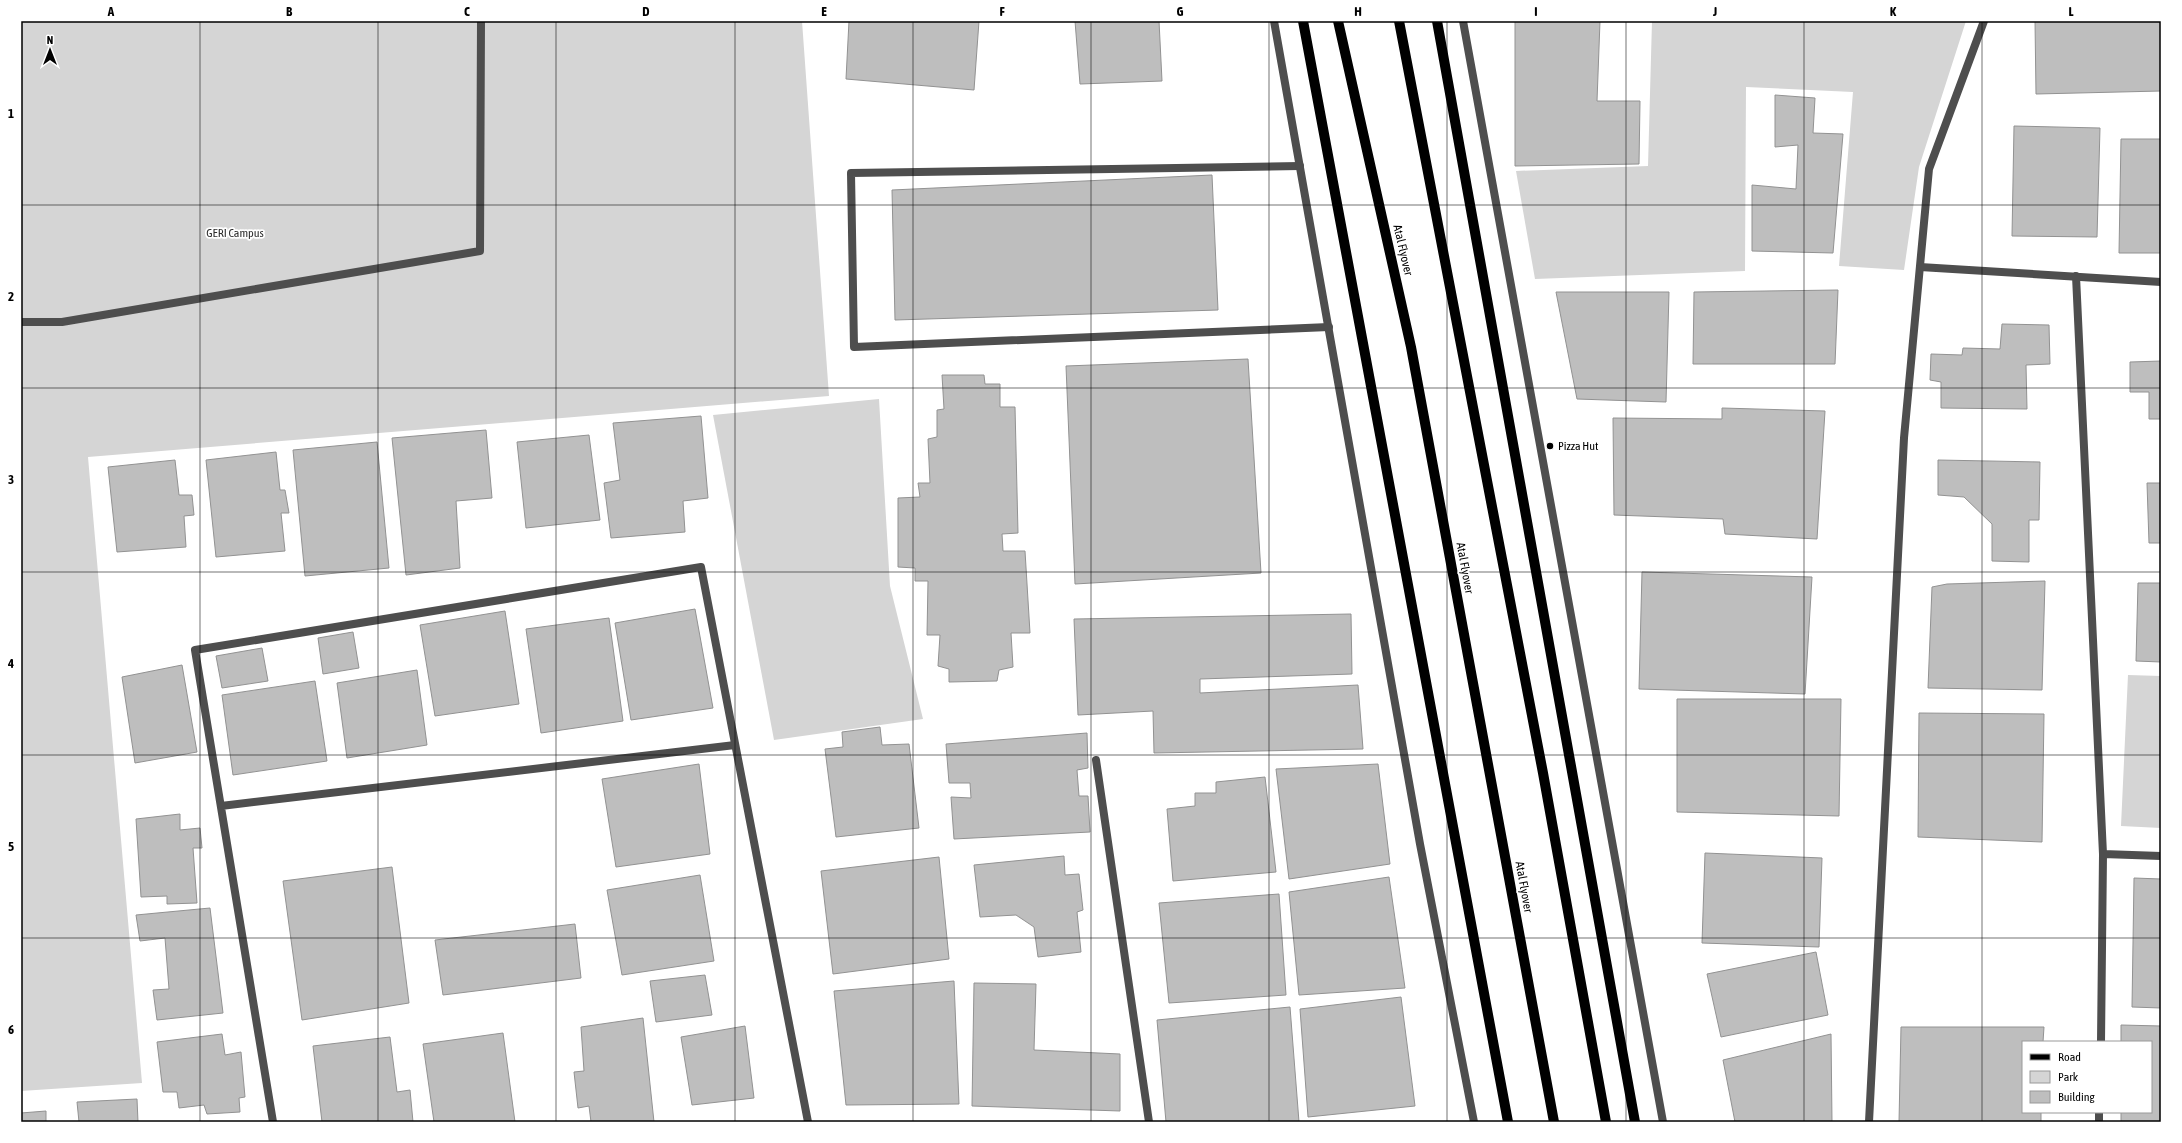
<svg xmlns="http://www.w3.org/2000/svg" width="2182" height="1143" font-family="'Asap Condensed',sans-serif">
<style>
.green{fill:#d5d5d5}
.building{fill:#bebebe;stroke:#929292}
.lines{fill:none;stroke-linecap:round;stroke-linejoin:round}
.service{stroke:#4e4e4e;stroke-width:8}
.minor{stroke:#4e4e4e;stroke-width:8}
.tertiary{stroke:#4e4e4e;stroke-width:8}
.primary{stroke:#000;stroke-width:10}
.grid{fill:none;stroke:#000;stroke-width:1;stroke-opacity:0.55}
.poi-dot{fill:#000;stroke:#fff;stroke-width:1.5}
.labels{text-anchor:middle;stroke-width:3.5;stroke-linejoin:round;paint-order:stroke}
.park-label{font-size:12px;fill:#2c2c2c;stroke:#fff}
.street-label{font-size:12px;fill:#000;stroke:#fff}
.poi-label{font-size:12px;fill:#000;stroke:#fff;text-anchor:start}
.neatline{fill:none;stroke:#000;stroke-width:1.5}
.grid-label{font-size:13px;text-anchor:middle;font-weight:bold;fill:#000}
</style>
<rect width="100%" height="100%" fill="#fff"/>
<path class="green" d="M21,21H802L829,396L88,457L142,1083L21,1091Z
M1652,21H1966L1919,167L1904,270L1839,266L1853,92L1746,87L1745,271L1535,279L1516,171L1648,166Z
M879,399L890,586L923,719L774,740L713,415Z
M2128,675L2161,676V828L2121,826Z"/>
<path class="building" d="M849,21H979L974,90L846,79Z
M1075,21H1159L1162,81L1080,84Z
M1515,21H1600L1597,101H1640L1639,164L1515,166Z
M2035,21H2161V91L2036,94Z
M1775,95L1815,98L1813,133L1843,134L1833,253L1752,251V185L1796,189L1798,145L1775,147Z
M2014,126L2100,128L2097,237L2012,236Z
M2121,139H2161V253H2119Z
M1212,175L1218,310L895,320L892,190Z
M1838,290L1835,364H1693L1694,292Z
M1556,292H1669L1666,402L1577,399Z
M2002,324L2049,325L2050,364L2026,365L2027,409L1941,408V382L1930,380L1931,354L1962,355L1963,348L2000,349Z
M1248,359L1261,573L1075,584L1066,366Z
M2161,361V419H2149V392H2130V362Z
M942,375H984L985,384H1000V407H1015L1018,533L1002,534L1003,551H1025L1030,633H1011L1013,667L999,670L997,681L949,682V669L938,666L940,635H927L928,581H915V568L898,567V498L920,497L918,483H930L928,439L937,437V410L944,409Z
M1722,408L1825,411L1817,539L1725,534L1723,519L1614,515L1613,418L1722,419Z
M701,416L708,498L683,501L685,532L611,538L604,483L620,480L613,423Z
M486,430L492,498L456,501L460,568L406,575L392,438Z
M589,435L600,520L526,528L517,442Z
M377,442L389,568L305,576L293,450Z
M276,452L280,490H285L289,513H281L285,551L216,557L206,460Z
M175,460L179,495H192L194,515L184,516L186,547L117,552L108,467Z
M1938,460L2040,462L2039,520H2029V562L1992,561V524L1964,497L1938,495Z
M2147,483H2161V543H2149Z
M1642,572L1812,577L1805,694L1639,689Z
M2045,581L2042,690L1928,688L1932,587L1947,584Z
M2138,583H2161V662L2136,661Z
M695,609L713,708L631,720L615,623Z
M505,611L519,704L435,716L420,625Z
M1351,614L1352,674L1200,679V693L1358,685L1363,749L1154,753L1153,711L1078,715L1074,619Z
M609,618L623,721L541,733L526,629Z
M353,632L359,668L323,674L318,638Z
M262,648L268,681L222,688L216,656Z
M182,665L197,752L135,763L122,677Z
M417,670L427,745L347,758L337,683Z
M315,681L327,761L233,775L222,695Z
M1677,699H1841L1839,816L1677,812Z
M1919,713L2044,714L2042,842L1918,837Z
M880,727L882,745L909,744L919,828L836,837L825,749L843,747L842,732Z
M1087,733L1088,768L1077,770L1079,796H1088L1090,832L954,839L951,797L971,798L970,783H949L946,744Z
M699,764L710,854L616,867L602,779Z
M1378,764L1390,864L1289,879L1276,769Z
M1265,777L1276,872L1173,881L1167,809L1195,806V793H1216V782Z
M180,814V830L200,828L202,848H193L197,903L167,904V896L141,897L136,819Z
M1705,853L1822,858L1819,947L1702,943Z
M1064,856L1065,875L1079,874L1083,910L1077,912L1081,952L1038,957L1034,927L1016,915L980,917L974,865Z
M939,857L949,959L833,974L821,871Z
M392,867L409,1003L302,1020L283,881Z
M700,875L714,961L622,975L607,890Z
M1389,877L1405,988L1299,995L1289,892Z
M2134,878L2161,879V1008L2132,1007Z
M1279,894L1286,995L1169,1003L1159,903Z
M210,908L223,1013L157,1020L153,990L169,989L165,938L140,941L136,915Z
M575,924L581,978L443,995L435,940Z
M1816,952L1828,1015L1721,1037L1707,974Z
M705,975L712,1015L656,1022L650,981Z
M954,981L959,1104L846,1105L834,991Z
M974,983L1036,984L1034,1050L1120,1054V1111L972,1106Z
M1401,997L1415,1106L1308,1117L1300,1009Z
M1290,1007L1299,1122H1166L1157,1020Z
M643,1018L654,1122H591L589,1106L578,1108L574,1072L584,1071L581,1027Z
M2121,1025L2161,1026V1122H2121V1112H2151V1042H2121Z
M745,1026L754,1098L692,1105L681,1037Z
M1901,1027H2044L2043,1042H2023V1112H2041V1122H1899Z
M503,1033L515,1122H434L423,1044Z
M222,1034L225,1055L241,1052L245,1097L239,1098L240,1112L207,1114L204,1105L179,1108L177,1092H163L157,1042Z
M1831,1034L1832,1122H1735L1723,1060Z
M390,1037L397,1092L410,1090L413,1122H322L313,1046Z
M137,1099L138,1122H79L77,1102Z
M46,1111V1122H21V1113Z"/>
<g class="lines">
<path class="service" d="M21,322H62L480,251L481,21"/>
<path class="minor" d="M1300,166L851,173L854,347L1329,327
M1920,267L2161,282
M2076,276L2103,854L2101,1042
M1096,760L1149,1122
M221,806L735,745
M2103,854L2161,856
M273,1122L195,650L701,567L808,1122
M1869,1122L1904,438L1929,169L1984,21
M2099,1122V1112"/>
<path class="tertiary" d="M1274,21L1420,844L1474,1122
M1463,21L1663,1122"/>
<path class="primary" d="M1303,21L1508,1122
M1338,21L1411,347L1554,1122
M1399,21L1543,773L1606,1122
M1437,21L1635,1122"/>
</g>
<path class="grid" d="M200,21V1122M378,21V1122M556,21V1122M735,21V1122M913,21V1122M1091,21V1122M1269,21V1122M1447,21V1122M1626,21V1122M1804,21V1122M1982,21V1122M21,205H2161M21,388H2161M21,572H2161M21,755H2161M21,938H2161"/>
<circle class="poi-dot" cx="1550" cy="446" r="4"/>
<g class="labels">
<g class="park-label">
<text x="235" y="237">GERI Campus</text>
</g>
<g class="street-label">
<text transform="translate(1403 250) rotate(77)" y="4">Atal Flyover</text>
<text transform="translate(1465 568) rotate(80)" y="4">Atal Flyover</text>
<text transform="translate(1524 887) rotate(80)" y="4">Atal Flyover</text>
</g>
<g class="poi-label">
<text x="1558" y="450">Pizza Hut</text>
</g>
</g>
<rect width="2182" height="1143" fill="none" stroke="#ffffff" stroke-width="44"/>
<rect x="2022" y="1041" width="130" height="72" fill="#ffffff" stroke="#999999"/>
<rect x="2030" y="1054" width="20" height="6" fill="#000000" stroke="#999999"/>
<text x="2058" y="1061" font-size="12" fill="#000000">Road</text>
<rect x="2030" y="1071" width="20" height="12" fill="#d5d5d5" stroke="#999999"/>
<text x="2058" y="1081" font-size="12" fill="#000000">Park</text>
<rect x="2030" y="1091" width="20" height="12" fill="#bebebe" stroke="#999999"/>
<text x="2058" y="1101" font-size="12" fill="#000000">Building</text>
<g transform="translate(50 50)" stroke="#ffffff" stroke-width="3" paint-order="stroke">
<path d="M0-3L7 15L0 10L-7 15Z" fill="#000000"/>
<text y="-6" font-size="11" font-weight="bold" text-anchor="middle" fill="#000000">N</text>
</g>
<rect x="22" y="22" width="2138" height="1099" class="neatline"/>
<g class="grid-label">
<text x="111" y="16">A</text>
<text x="289" y="16">B</text>
<text x="467" y="16">C</text>
<text x="646" y="16">D</text>
<text x="824" y="16">E</text>
<text x="1002" y="16">F</text>
<text x="1180" y="16">G</text>
<text x="1358" y="16">H</text>
<text x="1536" y="16">I</text>
<text x="1715" y="16">J</text>
<text x="1893" y="16">K</text>
<text x="2071" y="16">L</text>
<text x="11" y="118">1</text>
<text x="11" y="301">2</text>
<text x="11" y="484">3</text>
<text x="11" y="668">4</text>
<text x="11" y="851">5</text>
<text x="11" y="1034">6</text>
</g>
</svg>
